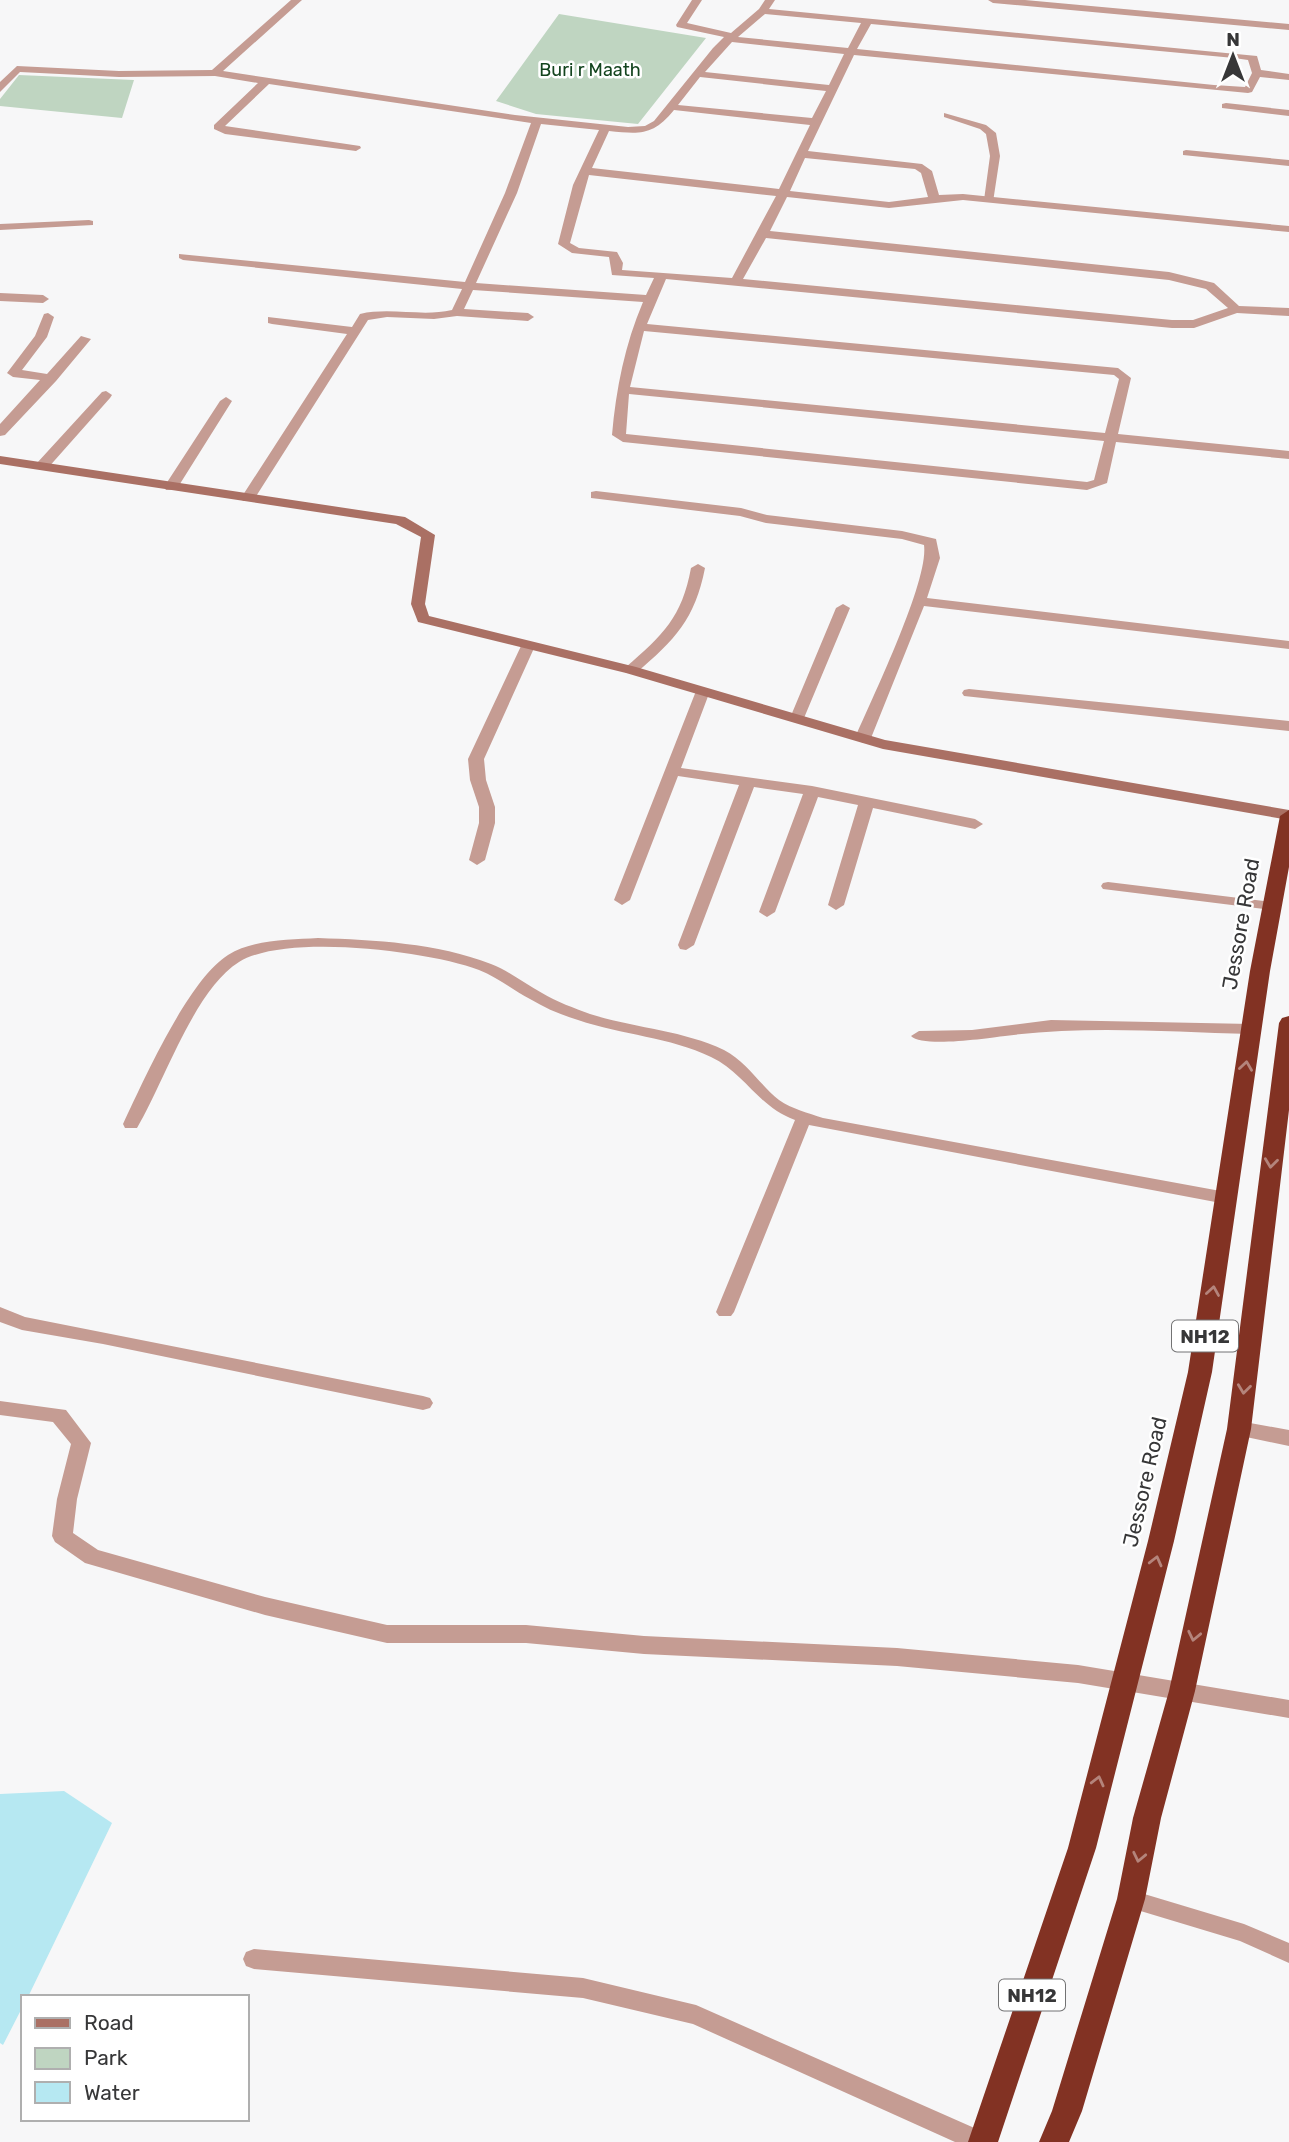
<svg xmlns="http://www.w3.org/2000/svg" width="1289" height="2142" font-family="Rubik,sans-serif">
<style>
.green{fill:#bfd5c1}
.water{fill:#b6e8f2}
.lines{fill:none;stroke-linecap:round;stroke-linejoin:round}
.lane{fill:#c59c93;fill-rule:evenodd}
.street{fill:#c59c93;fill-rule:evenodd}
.secondary{fill:#aa7064;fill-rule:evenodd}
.highway{fill:#823223;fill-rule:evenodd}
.oneway{stroke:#b4847b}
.labels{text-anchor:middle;stroke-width:5;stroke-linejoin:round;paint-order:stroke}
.far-park-label{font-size:18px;fill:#13441e;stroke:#fff}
.shield{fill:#fff;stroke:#737374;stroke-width:2}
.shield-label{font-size:19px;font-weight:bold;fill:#373738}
.street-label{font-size:21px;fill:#373738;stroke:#fff}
</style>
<rect width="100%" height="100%" fill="#f7f7f8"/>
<path class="green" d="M559,14L706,38L638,124L536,114L496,101Z
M19,75L134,80L122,118L0,106V99Z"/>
<path class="water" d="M64,1791L112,1823L28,1997H23V2006L3,2045L0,2043V1794Z"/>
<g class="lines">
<path class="lane" d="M944,113L986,125L996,133L1000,156L993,202L984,200L990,156L986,134L980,129L944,117Z
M1186,150L1289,160V166L1183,155V151Z
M1108,882L1272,902L1279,906L1272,910L1103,889L1101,886L1103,883Z
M318,938C375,940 437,943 491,964C509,971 525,984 542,993C557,1002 574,1008 590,1014C634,1028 682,1030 724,1050C747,1062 759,1084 779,1100C792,1109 808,1113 823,1118L1226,1192L1234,1198L1226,1204L809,1125L734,1312L731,1316H719L716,1312L795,1120C758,1107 745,1073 711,1057C670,1037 622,1035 578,1020C561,1015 545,1008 530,999C513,990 497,977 479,970C429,951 286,933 239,962C194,990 164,1083 137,1128H125L123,1124C144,1080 188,980 228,955C254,939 289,940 318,938Z
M1051,1020L1251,1024L1259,1029L1251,1034C1169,1032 1086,1025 1005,1036C988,1038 922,1048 911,1036L919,1031L972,1030Z
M1131,1890L1244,1924L1289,1943V1963L1240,1941L1124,1906L1120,1899L1124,1892Z
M254,1949L583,1978L696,2005L988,2134L991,2142H955L693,2024L583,1998L254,1969L246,1966L243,1959L246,1952Z"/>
<path class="street" d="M291,0H302L223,71L515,115L628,127L645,126L654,121L713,48L724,37L677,27L676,25L692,0H702L687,23L731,33L759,9L765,0H775L769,9L1257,56L1261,70L1289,74V80L1260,77L1252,92L1248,93L854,55L808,151L922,164L932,171L939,195L963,194L1289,226V232L963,200L889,208L787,197L770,231L1169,272L1214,283L1239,306L1289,308V316L1237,313L1194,328H1172L666,279L647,324L1118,368L1131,378L1118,434L1289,451V459L1116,442L1107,483L1087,490L623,442L612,435C616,389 625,344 643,302L473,290L464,309L528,313L534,317L528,321L457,316L434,319L387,317L368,320L253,501H243L241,498L347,334L272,324L268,323V317L352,327L360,314C390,307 422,317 452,310L462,289L183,260L179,258V254L465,282L505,193L531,123L269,84L225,126L360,146L361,148L356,151L225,134L214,129V125L258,83L215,76L119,77L20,72L0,92V82L17,66L119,71L212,70ZM765,14L861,23L848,48L738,37ZM871,24L1234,58L1248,60L1252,73L1245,87L1214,85L857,49ZM732,42L844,54L829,85L705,72ZM700,77L826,91L812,118L678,105ZM674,110L810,125L779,189L592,168L609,131C640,134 653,136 674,110ZM541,124L599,130L573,185L558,244L572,253L609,257L612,275L654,278L646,295L476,283L517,193ZM805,158L915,169L921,173L928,197L889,202L790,191ZM589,175L776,196L732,278L622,270L623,263L617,252L579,248L570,243ZM766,238L1169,280L1206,289L1228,308L1193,320H1172L743,279ZM644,331L1114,375L1119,379L1105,433L630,387ZM629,394L1104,441L1094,480L1087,482L626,434Z
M988,0H1025L1289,24V30L993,3Z
M1226,103L1289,110V116L1222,108V104Z
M89,220L93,221V225L0,230V224Z
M0,293L43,295L49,299L43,303L0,301Z
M48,313L54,317L47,337L22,370L47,374L81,336L91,339L56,381L5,435L0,436V424L40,380L13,377L7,373L35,336L44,314Z
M106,391L112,395L110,398L47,469H37V463L102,392Z
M226,397L232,401L178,487L176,490H166L164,487L220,401Z
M596,491L741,508L767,515L902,531L936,539L940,558L927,598L1289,641V649L924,606L871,738L863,743L855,738C872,698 929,581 924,545L902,539L766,523L740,516L591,498V492Z
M698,564L705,568C695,619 675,640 636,673H626L624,670L626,667C663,635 682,617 691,568Z
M843,604L850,608L804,718L802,721H792L790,718L836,608Z
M528,642L535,646L484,759L486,780L495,807V823L485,860L477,865L469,860L479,823V807L470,780L468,759L521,646Z
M703,687L710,691L681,768L812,786L975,819L983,824L975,829L873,808L844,905L836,910L828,905L858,805L818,797L775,912L767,917L759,912L803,794L754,787L694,945L686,950L680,949L678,945L739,785L678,776L630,900L622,905L614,900L696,691Z
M969,689L1289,721V731L964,696L962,693L964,690Z
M0,1307L25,1317L423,1396L430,1398L433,1403L430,1408L423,1410L103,1344L22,1330L0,1322Z
M0,1401L66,1410L91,1443L77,1499L73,1533L98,1550L265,1597L387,1625H526L644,1636L897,1648L1078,1665L1289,1700V1718L1078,1683L897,1666L644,1654L526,1643H387L265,1615L85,1563L55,1542L52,1536L57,1499L71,1444L53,1422L0,1415Z
M1239,1421L1289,1430V1446L1232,1434L1229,1429L1232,1424Z"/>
<path class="secondary" d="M0,456L405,517L435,535L425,604L429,616L636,667L885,740L1289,810V820L883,749L626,673L418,622L411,604L421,537L396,524L0,464Z"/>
<path class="highway" d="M1289,810V867L1270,971L1212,1372L1174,1541L1096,1848L998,2142H968L1068,1848L1148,1541L1188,1372L1250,971L1280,816Z
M1289,1016V1110L1251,1429L1195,1691L1161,1818L1145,1899L1082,2111L1069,2142H1039L1052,2111L1117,1899L1133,1818L1169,1691L1227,1429L1279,1023L1282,1018Z"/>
</g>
<defs><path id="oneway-chevron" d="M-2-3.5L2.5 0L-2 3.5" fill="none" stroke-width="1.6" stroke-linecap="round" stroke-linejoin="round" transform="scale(1.75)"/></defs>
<g class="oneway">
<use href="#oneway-chevron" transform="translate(1246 1066) rotate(-82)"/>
<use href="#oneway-chevron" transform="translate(1271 1163) rotate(97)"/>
<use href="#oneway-chevron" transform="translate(1213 1291) rotate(-81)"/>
<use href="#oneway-chevron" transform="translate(1244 1389) rotate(97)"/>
<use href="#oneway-chevron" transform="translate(1156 1561) rotate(-76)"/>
<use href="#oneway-chevron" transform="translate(1194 1636) rotate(102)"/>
<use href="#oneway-chevron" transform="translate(1098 1781) rotate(-76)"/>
<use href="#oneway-chevron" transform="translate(1139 1857) rotate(102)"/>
</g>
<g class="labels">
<g class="far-park-label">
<text x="590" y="76">Buri r Maath</text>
</g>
<g class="shield">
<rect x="1172" y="1320.5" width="66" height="31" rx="5"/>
<rect x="999" y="1979.5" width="66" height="31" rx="5"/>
</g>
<g class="shield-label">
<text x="1205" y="1343">NH12</text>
<text x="1032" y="2002">NH12</text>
</g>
<g class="street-label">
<text transform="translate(1241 924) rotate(-80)" y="7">Jessore Road</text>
<text transform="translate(1145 1482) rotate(-77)" y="7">Jessore Road</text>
</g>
</g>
<rect x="21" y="1995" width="228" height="126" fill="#ffffff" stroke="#afafaf" stroke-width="2"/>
<rect x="35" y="2018" width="35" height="10" fill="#aa7064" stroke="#afafaf" stroke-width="2"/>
<text x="84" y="2030" font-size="21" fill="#373738">Road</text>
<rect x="35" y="2048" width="35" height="21" fill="#bfd5c1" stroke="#afafaf" stroke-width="2"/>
<text x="84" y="2065" font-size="21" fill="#373738">Park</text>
<rect x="35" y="2082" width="35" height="21" fill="#b6e8f2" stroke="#afafaf" stroke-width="2"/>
<text x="84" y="2100" font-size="21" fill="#373738">Water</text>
<g transform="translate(1233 56)" stroke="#ffffff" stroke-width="5" paint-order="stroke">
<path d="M0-5L12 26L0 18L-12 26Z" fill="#373738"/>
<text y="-10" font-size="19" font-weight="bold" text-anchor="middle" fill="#373738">N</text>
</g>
</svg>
